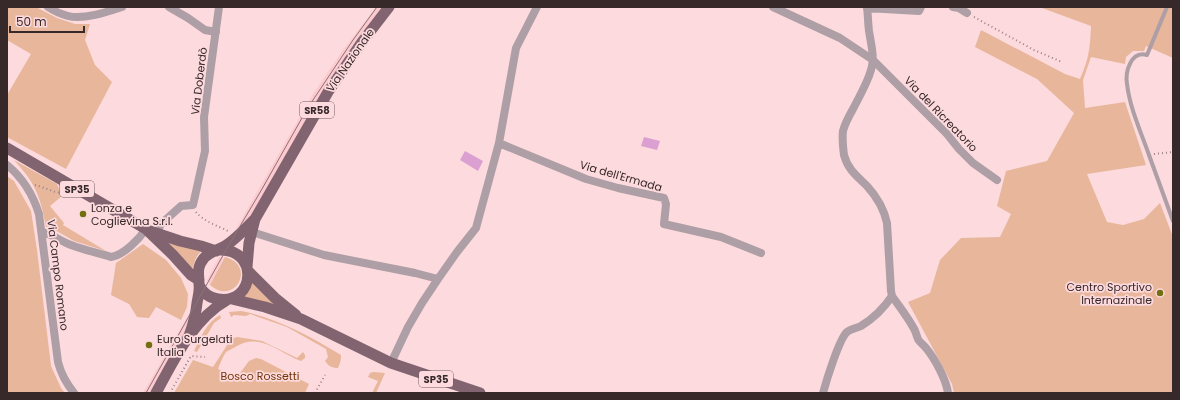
<svg xmlns="http://www.w3.org/2000/svg" width="1180" height="400" font-family="Poppins,sans-serif">
<style>
.built{fill:#fccacf}
.green{fill:#e8b69b}
.water{fill:#dba0d1}
.lines{fill:none;stroke-linecap:round;stroke-linejoin:round}
.path{stroke:#9c8385;stroke-width:2;stroke-dasharray:1 3;stroke-linecap:butt}
.service{stroke:#ae9ea5;stroke-width:4}
.minor{stroke:#ae9ea5;stroke-width:8}
.primary{stroke:#816470;stroke-width:11}
.tram{stroke:#8a7375;stroke-width:1}
.poi-dot{fill:#726f11;stroke:#fcdadd;stroke-width:1.5}
.labels{text-anchor:middle;stroke-width:3.5;stroke-linejoin:round;paint-order:stroke}
.shield{fill:#fcdadd;stroke:#725d60;stroke-width:1}
.shield-label{font-size:10px;font-weight:bold;fill:#37282a}
.street-label{font-size:11px;fill:#37282a;stroke:#fcdadd}
.poi-label{font-size:11px;fill:#37282a;stroke:#fcdadd;text-anchor:start}
.park-label{font-size:11px;fill:#73350a;stroke:#fcdadd}
</style>
<rect width="100%" height="100%" fill="#fcdadd"/>
<path class="built" d="M376,7H384L323,93L297,135L256,209L247,220L236,229L313,94L343,50Z
M219,257H225L210,285L207,280Z
M193,307L187,329L151,393H143Z"/>
<path class="green" d="M7,7H36L57,18L75,24H90L85,40L95,65L112,82L66,169L7,137V95L31,54L7,40Z
M1042,7H1173V58L1146,46L1144,51H1133L1126,57L1125,64L1091,57L1083,80L1085,108L1125,102L1146,165L1087,174L1107,222L1123,225L1144,219L1160,203L1173,237V393H954L952,384L908,302L930,293L940,260L961,238L1000,237L1011,214L997,206L1006,171L1047,161L1074,113L1037,79L975,47L981,30L1065,74L1080,79C1089,59 1090,48 1091,26L1042,8Z
M14,160L57,184L62,196L50,206L64,223L63,225L106,251L74,241L50,227H46C43,210 39,192 28,177C24,171 19,166 14,160Z
M7,176L14,181L31,211L37,250L51,366L61,388L65,393H7Z
M166,241L202,249L196,258L192,269Z
M143,244L166,260L181,278L188,294L187,307L181,320L156,307L149,318L137,317L129,304L111,295L116,263Z
M225,257C257,265 235,307 210,285Z
M251,280L279,306L242,297Z
M241,311C275,317 312,337 341,355C341,361 340,363 338,368C331,368 329,366 325,361L328,357L326,349L287,327L250,314L246,316L233,315V316L231,317L229,312Z
M220,315L221,318L214,323L197,352L194,351C201,337 206,323 220,315Z
M237,337L262,341L297,358L303,352L305,355V358L301,361C281,354 260,332 237,346C234,348 229,350 226,352C223,356 220,364 218,369L237,377L249,361L256,358L261,359L309,384L305,393H174L193,360L213,367L231,339Z
M373,372L385,373L376,393H372L378,381L368,377L370,373Z"/>
<path class="water" d="M644,137L660,141L657,150L641,146Z
M465,151L483,161L478,171L460,160Z"/>
<g class="lines">
<path class="path" d="M974,17L1034,50L1062,62
M1154,154L1173,152
M35,185C44,187 54,193 63,193
M196,212C203,221 218,226 228,231
M7,393H8
M170,393L191,356L205,357
M315,393L325,375"/>
<path class="service" d="M1167,7L1147,55C1131,50 1125,72 1127,84C1130,109 1141,132 1149,155C1157,177 1165,199 1173,221"/>
<path class="minor" d="M48,7C54,11 61,14 68,16C83,20 107,12 122,7
M169,7L188,18L205,30L216,32
M773,7L840,38L873,60L947,134L959,149L973,163L997,180
M867,7C868,15 868,23 869,31C871,44 875,58 871,70C867,84 859,97 853,109C849,116 845,123 843,131C842,139 843,147 844,155C848,170 857,176 867,186C877,197 884,209 887,223L891,291L892,296C899,306 907,316 913,327C916,331 916,335 918,339C919,342 924,345 926,348C935,359 946,379 948,393
M953,7L959,8L967,13
M867,8L919,11L921,7
M499,143L586,179L618,188L664,198L666,204L664,224L721,237L761,253
M7,165C23,178 33,195 39,214L58,362C61,374 66,383 74,393
M42,232C49,233 63,242 71,245C84,250 98,253 111,257C124,255 139,239 146,229
M252,232L324,255L415,273L438,279
M157,233L161,224L181,206L193,205L205,151L204,117L219,7
M391,363L408,327L422,303L438,279L457,252L476,228L499,143L516,48L537,7
M823,393C826,382 839,339 847,332C850,329 857,328 861,326C874,318 884,308 892,296"/>
<path class="primary" d="M7,148L146,229L173,255L191,275L199,280
M150,231L180,241L201,246L216,251
M247,267L249,243L255,219L328,92L362,42L389,7
M248,271L275,298L296,315
M199,285C203,293 209,298 218,299C256,305 259,248 219,250
M232,299L265,307L301,319L391,363L480,393
M189,336C193,325 196,314 197,303C198,297 200,290 199,284C199,274 196,268 204,258C210,251 220,250 228,244C238,237 246,228 255,219
M156,393C174,360 193,319 227,300"/>
<path class="tram" d="M146,393L226,250L262,189L307,109L353,40L377,7"/>
</g>
<g class="poi-dot">
<circle cx="83" cy="214" r="4"/>
<circle cx="1160" cy="293" r="4"/>
<circle cx="149" cy="345" r="4"/>
</g>
<g class="labels">
<g class="shield">
<rect x="300" y="102" width="34" height="16" rx="3"/>
<rect x="60" y="181" width="34" height="16" rx="3"/>
<rect x="419" y="371" width="34" height="16" rx="3"/>
</g>
<g class="shield-label">
<text x="317" y="114">SR58</text>
<text x="77" y="193">SP35</text>
<text x="436" y="383">SP35</text>
</g>
<g class="street-label">
<text transform="translate(350 60) rotate(-55)" y="4">Via Nazionale</text>
<text transform="translate(199 81) rotate(-83)" y="4">Via Doberdò</text>
<text transform="translate(941 114) rotate(46)" y="4">Via del Ricreatorio</text>
<text transform="translate(621 176) rotate(16)" y="4">Via dell'Ermada</text>
<text transform="translate(58 275) rotate(83)" y="4">Via Campo Romano</text>
</g>
<g class="poi-label">
<text x="91" y="212">Lonza e<tspan x="91" dy="13">Coglievina S.r.l.</tspan></text>
<text x="1152" y="291" text-anchor="end">Centro Sportivo<tspan x="1152" dy="13">Internazinale</tspan></text>
<text x="157" y="343">Euro Surgelati<tspan x="157" dy="13">Italia</tspan></text>
</g>
<g class="park-label">
<text x="260" y="380">Bosco Rossetti</text>
</g>
</g>
<rect width="1180" height="400" fill="none" stroke="#37282a" stroke-width="16"/>
<path d="M10 26v6h74v-6" fill="none" stroke="#37282a" stroke-width="2"/>
<text x="16" y="26" font-size="12" fill="#37282a" stroke="#fcdadd" stroke-width="3" paint-order="stroke">50 m</text>
</svg>
